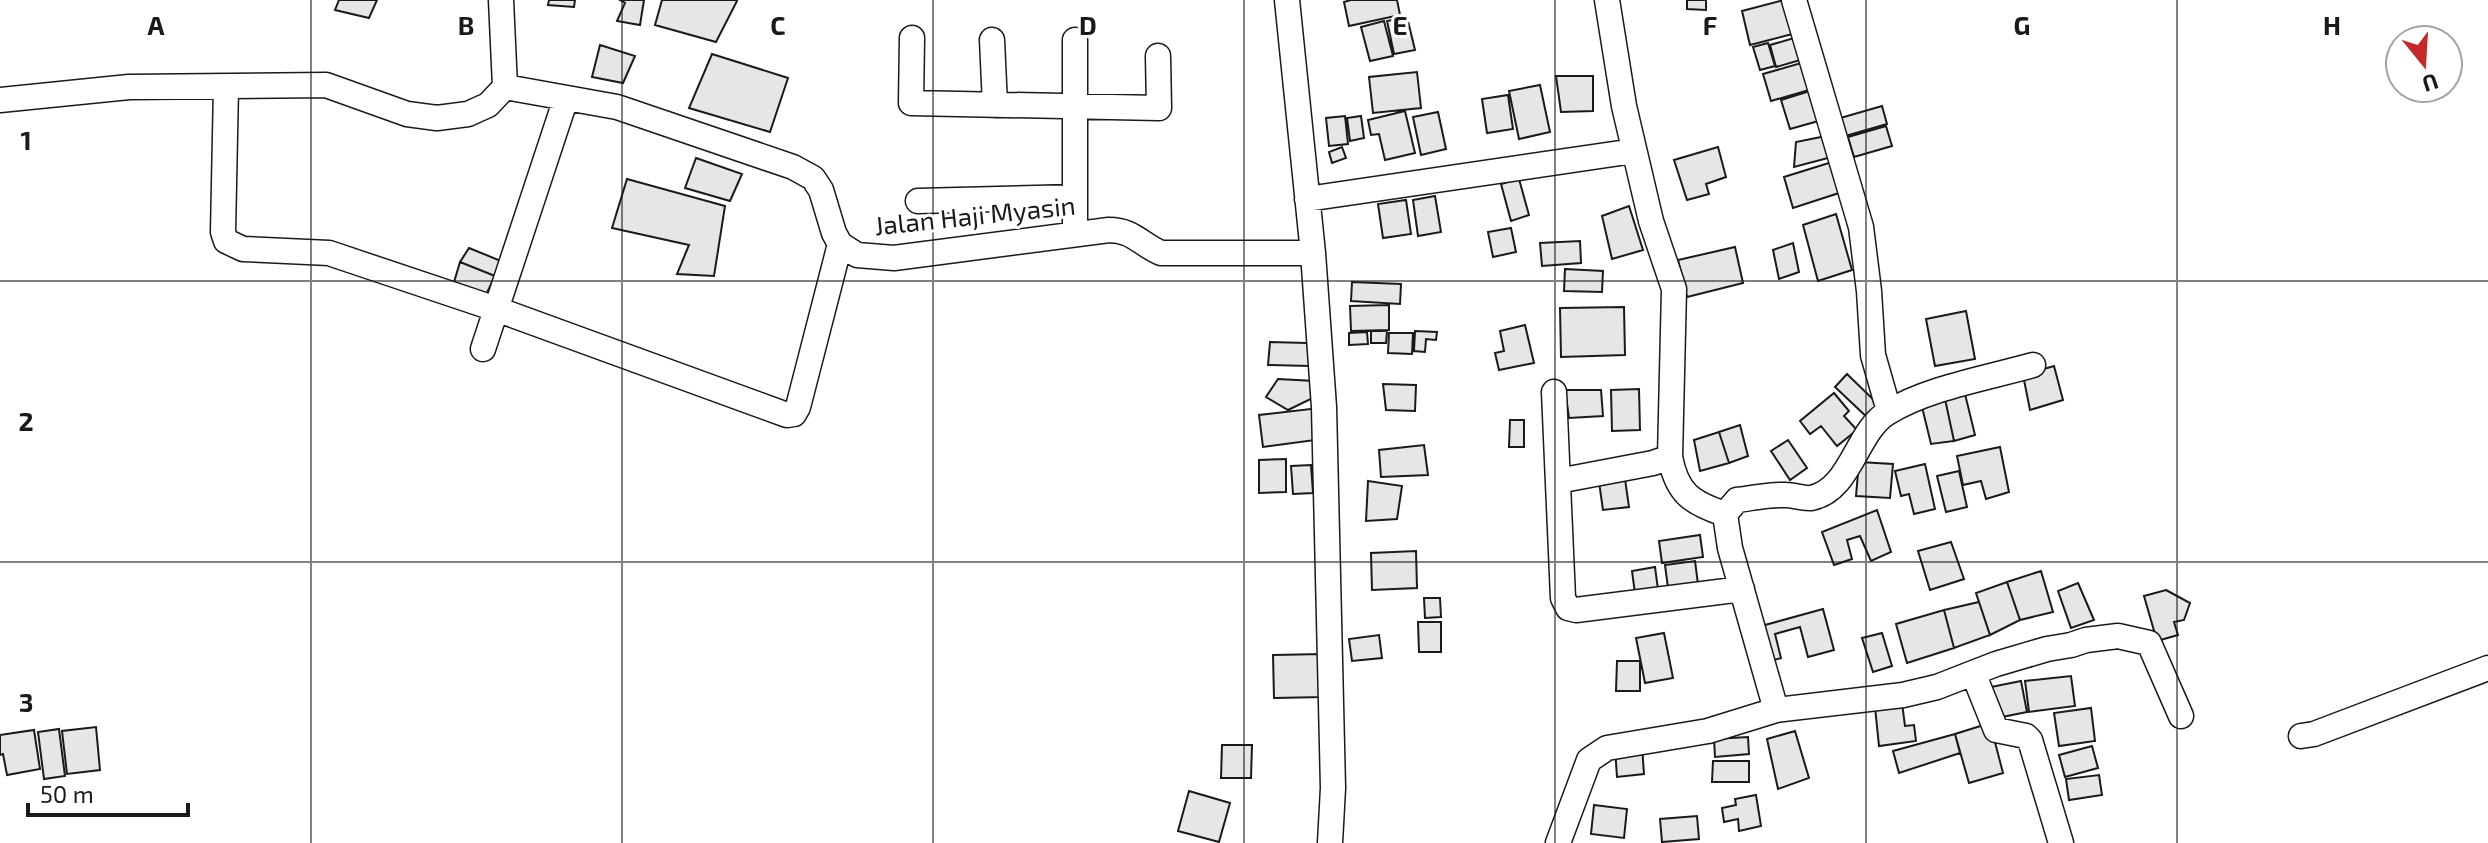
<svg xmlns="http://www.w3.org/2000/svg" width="2488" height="843" font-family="'Exo 2',sans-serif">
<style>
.building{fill:#e6e6e6;stroke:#1a1a1a;stroke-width:2}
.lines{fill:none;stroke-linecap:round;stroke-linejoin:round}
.minor-casing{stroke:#1a1a1a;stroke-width:27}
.minor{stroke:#fff;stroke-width:24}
.grid{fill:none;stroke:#1a1a1a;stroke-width:2;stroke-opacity:0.55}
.labels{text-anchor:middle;stroke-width:6;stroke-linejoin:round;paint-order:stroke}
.street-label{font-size:26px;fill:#1a1a1a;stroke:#fff}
.grid-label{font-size:26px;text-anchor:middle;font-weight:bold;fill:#1a1a1a;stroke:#fff;stroke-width:6;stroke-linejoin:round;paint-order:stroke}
</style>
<rect width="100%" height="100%" fill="#fff"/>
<path class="building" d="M339,0H377L369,18L335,10Z
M549,0H575L574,7L548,5Z
M620,0H644L640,25L617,21L625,3Z
M662,0H735L737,1L716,42L655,25Z
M1351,0H1397L1400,15L1349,26L1344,2Z
M1687,0H1706V10L1687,9Z
M1784,0L1800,32L1750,45L1742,11Z
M1407,17L1415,50L1394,54L1387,21Z
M1384,21L1393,56L1370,61L1361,27Z
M1801,36L1807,58L1776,67L1770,45Z
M1768,43L1775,66L1760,70L1753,47Z
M600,45L635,56L623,83L592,77Z
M712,54L788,78L770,132L689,108Z
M1808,61L1816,88L1771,101L1763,74Z
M1417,72L1421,108L1373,113L1369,77Z
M1556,76H1593V111L1561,112Z
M1540,85L1550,132L1519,139L1509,91Z
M1813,90L1822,120L1790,129L1781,100Z
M1508,95L1513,129L1487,133L1482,99Z
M1882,106L1887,124L1842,137L1837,119Z
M1405,111L1415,153L1385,160L1379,134L1371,135L1368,120Z
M1438,112L1446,149L1421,155L1413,117Z
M1345,116L1348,144L1329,146L1326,118Z
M1361,116L1364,138L1350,141L1347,118Z
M1886,126L1892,146L1854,157L1848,137Z
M1826,136L1828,158L1794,167L1796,142Z
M1342,147L1346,158L1332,163L1329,152Z
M1718,147L1726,177L1706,184L1709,194L1687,200L1674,160Z
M696,158L742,174L730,201L685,188Z
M1832,162L1842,192L1793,208L1784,177Z
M627,179L725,206L714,276L677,274L689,245L612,228Z
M1519,179L1529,215L1511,221L1501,184Z
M1435,196L1441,232L1418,236L1413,200Z
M1406,200L1411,234L1383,238L1378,204Z
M1629,206L1643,250L1612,259L1602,216Z
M1836,214L1852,270L1818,281L1803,225Z
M1511,228L1516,252L1493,257L1488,232Z
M1580,241L1581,263L1542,266L1540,243Z
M1793,243L1799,272L1779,279L1773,250Z
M1735,247L1743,283L1687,297L1678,260Z
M469,248L501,261L495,276L460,262Z
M460,262L495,276L483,301L452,289Z
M1565,269L1603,271L1602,292L1564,291Z
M1352,282L1401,284L1400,304L1351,301Z
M1389,305V330L1351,331L1350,306Z
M1624,307L1625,355L1561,357L1560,308Z
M1966,311L1975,359L1935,366L1926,319Z
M1525,325L1534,363L1499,370L1495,353L1504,351L1500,331Z
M1371,331H1387L1386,343H1371Z
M1415,331L1437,332L1436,340L1426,339L1425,352L1414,351Z
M1367,332L1368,344L1349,345V333Z
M1389,333H1413L1412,354L1388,353Z
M1270,342L1307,343L1310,366L1268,365Z
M2054,366L2063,400L2030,410L2023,375Z
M1847,374L1882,408L1870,420L1835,387Z
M1278,379L1315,381L1317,396L1288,410L1266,397Z
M1383,384L1416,385L1415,411L1386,410Z
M1639,389L1640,430L1612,431L1611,390Z
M1565,390H1601L1603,416L1569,418Z
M1834,393L1849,411L1844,416L1857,430L1837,446L1821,426L1810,434L1800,421Z
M1965,394L1975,435L1954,441L1945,399Z
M1945,399L1954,441L1931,444L1922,407Z
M1319,408L1323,439L1263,447L1259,415Z
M1510,420H1524V447H1509Z
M1740,425L1748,456L1729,463L1719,432Z
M1719,432L1729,463L1700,471L1694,440Z
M1788,440L1807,468L1790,480L1771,451Z
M1424,445L1428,475L1381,477L1379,450Z
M2000,447L2009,492L1986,499L1981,481L1963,485L1957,456Z
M1286,459V492L1259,493V460Z
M1859,462L1893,464L1890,498L1856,496Z
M1925,464L1935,509L1914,514L1909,494L1901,496L1895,471Z
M1311,465L1313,493L1293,494L1291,466Z
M1959,471L1967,507L1946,512L1937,476Z
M1625,479L1629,507L1603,510L1599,482Z
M1368,481L1402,486L1397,519L1366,521Z
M1877,510L1891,552L1871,561L1860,536L1847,540L1852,559L1834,565L1822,532Z
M1700,535L1703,557L1662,563L1659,541Z
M1951,542L1964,579L1930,590L1918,551Z
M1416,551L1417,588L1372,590L1371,553Z
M1695,561L1698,584L1668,588L1665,565Z
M1655,567L1659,597L1636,601L1632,571Z
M2041,571L2053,612L2020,620L2007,582Z
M2007,582L2020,620L1990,635L1976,593Z
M2078,583L2094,620L2071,628L2058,591Z
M2166,590L2190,603L2184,620L2174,622L2178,635L2157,641L2144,596Z
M1424,598H1440L1441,617L1425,618Z
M1979,602L1990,635L1954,648L1944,610Z
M1823,609L1834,650L1808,657L1800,627L1775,634L1781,658L1764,663L1754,628Z
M1944,610L1954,648L1907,663L1896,624Z
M1418,622H1441V652H1419Z
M1664,633L1673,678L1645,683L1636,638Z
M1882,633L1892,666L1873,672L1862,638Z
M1379,635L1382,658L1352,661L1349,639Z
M1323,654L1324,697L1274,698L1273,655Z
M1617,661H1640V691H1616Z
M2071,676L2075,706L2029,712L2025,681Z
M2021,681L2027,712L1997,718L1991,687Z
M1902,703L1905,726L1914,725L1916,741L1879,746L1875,707Z
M2091,708L2095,741L2059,746L2054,713Z
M1990,723L2003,773L1969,783L1955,734Z
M96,727L100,770L67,774L62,731Z
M59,729L65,776L44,779L38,732Z
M34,730L40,769L7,775L3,754L0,755V735Z
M1795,731L1809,778L1778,789L1767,739Z
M1955,734L1960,753L1899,773L1893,751Z
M1748,737L1749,754L1715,757L1714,739Z
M1222,745H1252L1251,778H1221Z
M1642,746L1644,774L1617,777L1615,748Z
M2092,746L2098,768L2065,777L2059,755Z
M1713,761H1749V782H1712Z
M2099,775L2102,795L2069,800L2066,779Z
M1189,791L1230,803L1219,842L1178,831Z
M1756,795L1761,826L1739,831L1738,819L1724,822L1722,808L1736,805L1735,799Z
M1594,805L1627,809L1624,838L1591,834Z
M1697,816L1699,839L1662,842L1660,819Z"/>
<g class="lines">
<g class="minor-casing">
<path id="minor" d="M1287,0L1313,253L1324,407L1333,788L1330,843
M1794,0L1861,227L1869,291L1873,355L1889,411
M912,38L911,103L1159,108L1158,56
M992,40L995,105
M226,87L223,232L226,241L243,249L329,253L496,309L787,415L794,414L798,407L840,244
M505,87L617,107L793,167L813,178L821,190L834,233L840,244L857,255L894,258L1109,230C1133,230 1140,244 1161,253H1313
M0,100L129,87L326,85L407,114L437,118L468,114L488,105L505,87L501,0
M1307,199L1634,151
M918,201L1075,197
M1075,234V40
M483,349L566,98
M1554,392L1563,598L1568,608L1576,610L1742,589
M1670,457C1677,493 1691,503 1725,514
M1558,481L1653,463L1670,457L1674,289L1651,221L1624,106L1607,0
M1974,675L1996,730L2026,736L2030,740L2061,843
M1776,710L1730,548L1725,514L1737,500C1753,498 1770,494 1786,495C1794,495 1803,499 1811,498C1851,490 1856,432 1887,413C1927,388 1987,378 2033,365
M2301,736L2314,734L2488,668
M1558,843L1589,760L1607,748L1708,731L1776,710L1903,695L1937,687L1996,664L2047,649L2071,645L2086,640L2118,636L2149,643L2181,716"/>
</g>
<use href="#minor" class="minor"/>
</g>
<path class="grid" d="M311,0V843M622,0V843M933,0V843M1244,0V843M1555,0V843M1866,0V843M2177,0V843M0,281H2488M0,562H2488"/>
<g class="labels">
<g class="street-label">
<text transform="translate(975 216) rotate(-6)" y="9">Jalan Haji Myasin</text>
</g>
</g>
<g class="grid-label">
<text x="156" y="35">A</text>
<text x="466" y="35">B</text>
<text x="778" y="35">C</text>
<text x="1088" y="35">D</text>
<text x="1400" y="35">E</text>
<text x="1710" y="35">F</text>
<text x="2022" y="35">G</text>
<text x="2332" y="35">H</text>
<text x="26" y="150">1</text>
<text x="26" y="431">2</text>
<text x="26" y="712">3</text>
</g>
<g transform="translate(2424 64) rotate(162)"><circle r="38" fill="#ffffff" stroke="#a3a3a3" stroke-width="2"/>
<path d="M0-6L14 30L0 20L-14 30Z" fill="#c62828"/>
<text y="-12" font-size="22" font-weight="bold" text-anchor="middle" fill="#1a1a1a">U</text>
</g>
<path d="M28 803v12h160v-12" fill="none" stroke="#1a1a1a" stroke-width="4"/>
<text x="40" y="803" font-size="24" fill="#1a1a1a" stroke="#ffffff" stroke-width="6" paint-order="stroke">50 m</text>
</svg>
